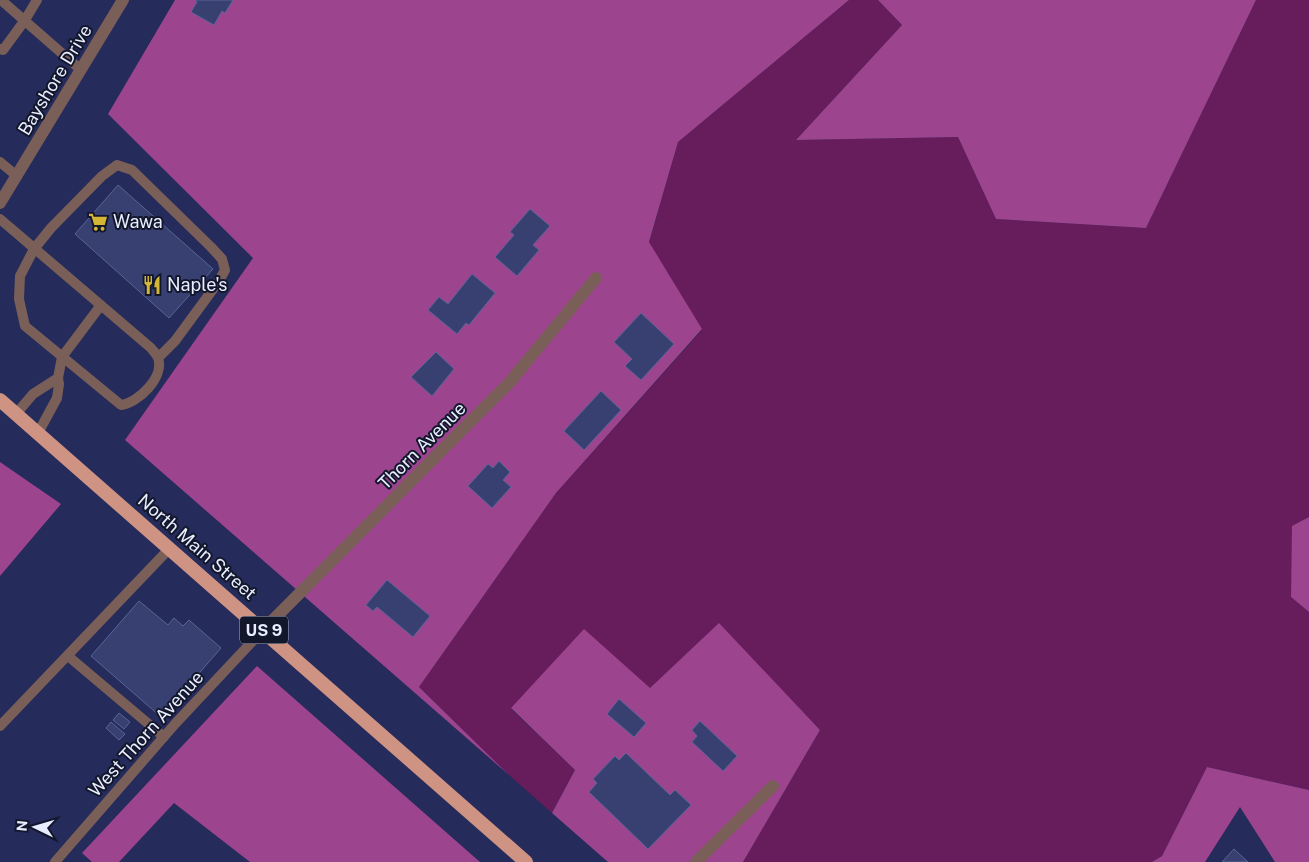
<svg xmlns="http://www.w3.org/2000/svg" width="1309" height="862" font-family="'Public Sans',sans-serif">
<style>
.green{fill:#671c5b}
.forest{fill:#9d448e}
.building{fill:#384071;stroke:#596497}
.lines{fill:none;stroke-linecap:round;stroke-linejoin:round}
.service{stroke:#7a5e58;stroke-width:10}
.minor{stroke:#7a5e58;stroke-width:12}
.tertiary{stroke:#7a5e58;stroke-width:12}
.trunk{stroke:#cf9384;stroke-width:14}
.labels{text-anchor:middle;stroke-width:4;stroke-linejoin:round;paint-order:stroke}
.shield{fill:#13172b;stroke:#a8adbf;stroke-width:1}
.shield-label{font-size:16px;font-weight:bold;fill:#e8edff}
.street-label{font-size:18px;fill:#e8edff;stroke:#13172b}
.poi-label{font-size:18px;fill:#e8edff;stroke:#13172b;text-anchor:start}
</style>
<rect width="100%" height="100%" fill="#252b5a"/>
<path class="green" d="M849,0H878L902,25L796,140L958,137L996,219L1146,228L1256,0H1309V517L1293,526L1291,597L1309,612V790L1207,767L1162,856L1152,862H743L820,730L719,624L650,688L511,709L575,770L552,813L509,775L419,687L556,493L702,330L649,243L678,142Z"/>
<path class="forest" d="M175,0H849L678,142L649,242L702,329L556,493L419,687L509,775L125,440L253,258L108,114Z
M878,0H1256L1146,228L996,219L958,137L796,140L902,25Z
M0,462L61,504L0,576Z
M1309,517V612L1291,597L1292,526Z
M719,623L820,730L743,862H608L552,813L575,770L511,708L584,629L650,688Z
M257,666L480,862H250L174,803L119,862H92L82,853Z
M1207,767L1309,790V862H1275L1240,807L1205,862H1152L1162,856Z"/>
<path class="building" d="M195,0H233L225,13L222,11L214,25L191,12L197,2Z
M118,185L213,269L169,318L75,234Z
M530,209L550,226L533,245L539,250L517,276L495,257L514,235L510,232Z
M472,274L495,293L469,325L466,323L457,334L428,310L439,297L448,304Z
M641,313L674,344L641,380L625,366L632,359L614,342Z
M436,352L454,369L432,396L411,377Z
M601,391L621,410L584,450L564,431Z
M499,461L510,472L503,480L511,487L492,508L468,486L488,464L493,468Z
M387,580L430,616L413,637L377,607L373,611L366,605Z
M139,601L168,625L174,618L183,626L189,620L221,648L161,717L91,656Z
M619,699L646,723L634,737L607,714Z
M119,713L130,722L124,729L113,720Z
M700,721L737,756L723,771L692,742L697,736L692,730Z
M111,722L125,734L119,740L106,728Z
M626,753L670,795L675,790L691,805L648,849L589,792L597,783L593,779L615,756L619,760Z
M1234,849L1248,862H1222Z"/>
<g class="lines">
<path class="service" d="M1,0L81,70
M0,49L3,50L25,20L37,0
M0,162L17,176
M0,219L151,348C153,351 157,354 158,358C165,377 138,403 121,405L25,326L19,299L20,276L34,249L51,228L102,176L117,165L132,170L211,247L222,259L225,270L219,281L175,341L158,358
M16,414L33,394L58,378
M38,433L57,398L59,384L58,378L62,357L101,305
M68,656L164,737
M0,726L170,548
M55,862L175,724L263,630"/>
<path class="minor" d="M263,630L509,383L596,278
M696,862L773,786"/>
<path class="tertiary" d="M0,203L123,0"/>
<path class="trunk" d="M0,400L526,862"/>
</g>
<defs>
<g id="supermarket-bare" transform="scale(1.5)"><path d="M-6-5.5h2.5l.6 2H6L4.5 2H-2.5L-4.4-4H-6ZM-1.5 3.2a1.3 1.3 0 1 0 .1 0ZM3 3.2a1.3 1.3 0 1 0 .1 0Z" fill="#d5b534" stroke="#13172b" stroke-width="2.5" paint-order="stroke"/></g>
<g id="restaurant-bare" transform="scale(1.5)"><path d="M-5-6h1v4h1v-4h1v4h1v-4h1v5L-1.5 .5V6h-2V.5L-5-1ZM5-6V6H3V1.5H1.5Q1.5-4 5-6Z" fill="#d5b534" stroke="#13172b" stroke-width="2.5" paint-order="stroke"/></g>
</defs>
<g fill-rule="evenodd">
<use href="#supermarket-bare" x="98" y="222"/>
<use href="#restaurant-bare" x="152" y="285"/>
</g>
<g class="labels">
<rect class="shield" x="240" y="616.5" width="48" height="27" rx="4"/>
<g class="shield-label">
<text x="264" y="636">US 9</text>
</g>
<g class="street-label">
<text transform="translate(55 80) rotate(-59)" y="6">Bayshore Drive</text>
<text transform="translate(422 446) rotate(-45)" y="6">Thorn Avenue</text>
<text transform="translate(197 547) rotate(41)" y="6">North Main Street</text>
<text transform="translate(146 734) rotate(-48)" y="6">West Thorn Avenue</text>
</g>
<g class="poi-label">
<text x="113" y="228">Wawa</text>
<text x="167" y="291">Naple's</text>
</g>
</g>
<g transform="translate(35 827) rotate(275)" stroke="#13172b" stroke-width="4" paint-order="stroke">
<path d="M0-4L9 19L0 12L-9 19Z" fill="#e8edff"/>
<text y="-8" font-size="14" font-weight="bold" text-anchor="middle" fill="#e8edff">N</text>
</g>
</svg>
